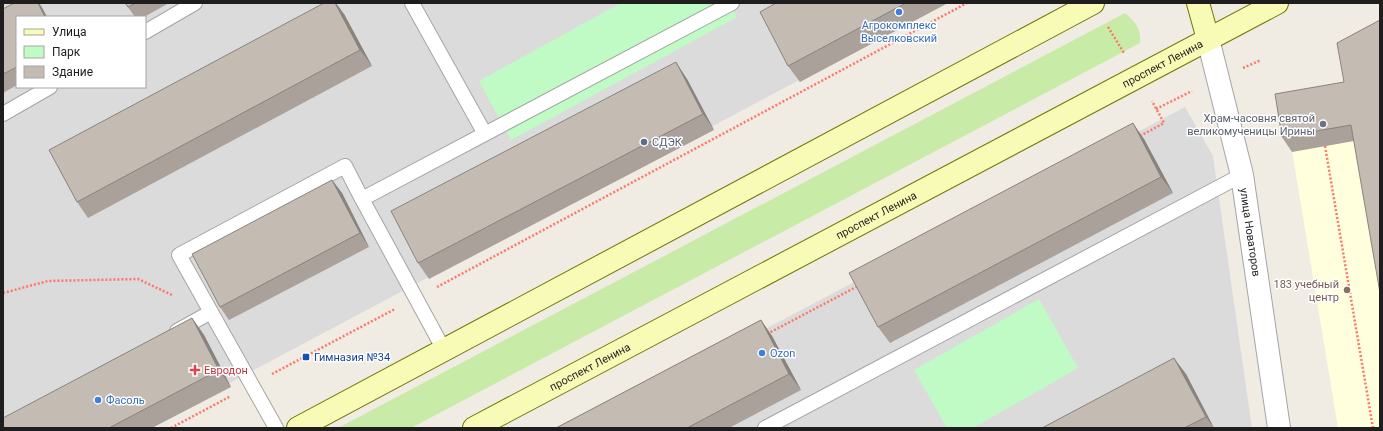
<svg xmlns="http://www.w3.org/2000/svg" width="1383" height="431" font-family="Roboto,sans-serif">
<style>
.residential{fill:#dcdbdb;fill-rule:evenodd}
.education{fill:#ffffde}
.grass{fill:#c9eba8}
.park{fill:#c0fbc5}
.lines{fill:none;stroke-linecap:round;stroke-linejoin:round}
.service-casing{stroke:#a5a5a5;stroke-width:16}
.minor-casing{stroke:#a5a5a5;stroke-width:24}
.secondary-casing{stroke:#6b7901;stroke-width:24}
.path{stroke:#fe7767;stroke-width:2.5;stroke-dasharray:2 2;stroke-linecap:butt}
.service{stroke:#fff;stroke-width:14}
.minor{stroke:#fff;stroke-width:22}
.secondary{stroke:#f7fbb6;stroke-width:22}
.wall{fill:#a9a19a}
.shaded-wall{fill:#89837d}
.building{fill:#c4bbb3;stroke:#89837d}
.shop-dot{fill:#3f7fe0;stroke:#fff;stroke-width:1.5}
.worship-dot{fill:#6b7280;stroke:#fff;stroke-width:1.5}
.service-dot{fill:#5c6f8a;stroke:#fff;stroke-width:1.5}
.education-dot{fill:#8d6e63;stroke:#fff;stroke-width:1.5}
.transit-dot{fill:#1a4fb4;stroke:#fff;stroke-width:1.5}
.health-dot{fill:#e0444e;stroke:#fff;stroke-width:1.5}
.labels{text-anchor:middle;stroke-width:3;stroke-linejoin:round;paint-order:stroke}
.shop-label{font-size:11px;fill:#366cbe;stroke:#fff;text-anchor:start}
.street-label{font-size:11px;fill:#1e1e1e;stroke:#fff}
.worship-label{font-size:11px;fill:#5b616d;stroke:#fff;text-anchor:end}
.service-label{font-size:11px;fill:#4e5e75;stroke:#fff;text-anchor:start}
.education-label{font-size:11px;fill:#785e54;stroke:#fff;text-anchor:end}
.transit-label{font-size:11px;fill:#164399;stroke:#fff;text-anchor:start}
.health-label{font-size:11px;fill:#be3a42;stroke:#fff;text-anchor:start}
</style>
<rect width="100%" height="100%" fill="#f0ece4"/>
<path class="residential" d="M3,3H944L145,428H3ZM17,17H145V87H17Z
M1185,107L1213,156L1252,428H578Z"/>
<path class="education" d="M1380,41V428H1338L1285,109L1354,97Z"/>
<path class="grass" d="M1125,13C1136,22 1141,29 1140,43L411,428H338Z"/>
<path class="park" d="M621,3H730L737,17L511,140L479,81Z
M1039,299L1078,368L973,428H947L914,370Z"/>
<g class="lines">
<g class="service-casing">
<path id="service" d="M412,3L485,134
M145,32L195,3
M3,114L50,87
M177,331L211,312
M444,350L362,199L732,3
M276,428L179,255L345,166L362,199
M765,428L1242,175"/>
</g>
<g class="minor-casing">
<g id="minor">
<path id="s1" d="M1208,39L1242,175L1279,428"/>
</g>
</g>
<g class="secondary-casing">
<g id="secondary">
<path d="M1198,3L1208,39"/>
<path d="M298,428L1093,3"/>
<path id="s2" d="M474,428L1277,3"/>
</g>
</g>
<path class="path" d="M1108,27L1124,53
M1243,68L1261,60
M1156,109L1192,91
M1140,136L1164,123L1152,101
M1325,146L1373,428
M437,287L967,3
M3,293L48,281L138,279L172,295
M767,334L858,286
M272,374L395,309
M171,428L231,396"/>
<use href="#service" class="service"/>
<use href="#minor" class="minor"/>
<use href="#secondary" class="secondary"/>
</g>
<path class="wall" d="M125,3H169L144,17H135Z
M776,3H948L800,82L788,66Z
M41,6L47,17H17V85L3,93V9Z
M344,14L372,66L88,218L77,202Z
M687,79L714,130L429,279L418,263Z
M1344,82L1354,141L1292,152L1282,137Z
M1144,139L1173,193L890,343L878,327Z
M332,180L342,193L369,247L229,320L220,307Z
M192,318L204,335L231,387L152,428H3Z
M761,320L772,336L801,390L729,428H556Z
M1186,374L1214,428H1042Z"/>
<path class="shaded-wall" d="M38,3H39L41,6L47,17H45Z
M335,3H336L344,14L372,66L360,50Z
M676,62L687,79L714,130L703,114Z
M1133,123L1144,139L1173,193L1161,177Z
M332,180L342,193L369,247L360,233Z
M192,318L204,335L231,387L219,370Z
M761,320L772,336L801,390L789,374Z
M1174,358L1186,374L1214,428L1206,417Z"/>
<path class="building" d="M14,3H38L45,17H17V67L3,74V9Z
M125,3H136L128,7Z
M324,3H335L360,50L77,202L49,150Z
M776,3H906L788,66L760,12Z
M1380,20V293L1351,125L1282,137L1275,94L1344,82L1337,43Z
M676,62L703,114L418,263L391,211Z
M1133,123L1161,177L878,327L849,273Z
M332,180L360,233L220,307L192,254Z
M192,318L219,370L109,428H3V418Z
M761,320L789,374L687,428H556Z
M1174,358L1206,417L1184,428H1042Z"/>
<g class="shop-dot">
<circle cx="899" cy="12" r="4"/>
<circle cx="762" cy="353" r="4"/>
<circle cx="98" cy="400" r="4"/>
</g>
<circle class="worship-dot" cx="1323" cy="124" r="4"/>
<circle class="service-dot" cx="644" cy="142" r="4"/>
<circle class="education-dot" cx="1347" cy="290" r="4"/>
<rect class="transit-dot" x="302" y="353" width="8" height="8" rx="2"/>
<path class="health-dot" d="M193 364h4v4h4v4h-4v4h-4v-4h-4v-4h4z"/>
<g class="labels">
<g class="shop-label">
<text x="899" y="29" text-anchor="middle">Агрокомплекс<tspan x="899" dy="13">Выселковский</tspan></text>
<text x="770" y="357">Ozon</text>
<text x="106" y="404">Фасоль</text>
</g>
<g class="street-label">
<text dy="4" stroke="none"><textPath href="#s2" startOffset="779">проспект Ленина</textPath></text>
<text dy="4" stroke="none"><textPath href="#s2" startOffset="455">проспект Ленина</textPath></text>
<text dy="4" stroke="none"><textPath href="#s1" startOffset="198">улица Новаторов</textPath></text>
<text dy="4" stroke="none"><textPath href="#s2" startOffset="131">проспект Ленина</textPath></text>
</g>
<g class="worship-label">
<text x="1315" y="122">Храм-часовня святой<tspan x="1315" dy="13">великомученицы Ирины</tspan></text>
</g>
<g class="service-label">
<text x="652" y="146">СДЭК</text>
</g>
<g class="education-label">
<text x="1339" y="288">183 учебный<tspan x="1339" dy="13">центр</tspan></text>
</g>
<g class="transit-label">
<text x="314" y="361">Гимназия №34</text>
</g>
<g class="health-label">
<text x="204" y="374">Евродон</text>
</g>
</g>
<rect width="1383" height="431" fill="none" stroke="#1e1e1e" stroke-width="8"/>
<rect x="16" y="16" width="130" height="72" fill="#ffffff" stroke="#a5a5a5"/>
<rect x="24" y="29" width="20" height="6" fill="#f7fbb6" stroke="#a5a5a5"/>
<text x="52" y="36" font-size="12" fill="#1e1e1e">Улица</text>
<rect x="24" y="46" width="20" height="12" fill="#c0fbc5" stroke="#a5a5a5"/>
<text x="52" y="56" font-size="12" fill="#1e1e1e">Парк</text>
<rect x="24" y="66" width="20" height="12" fill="#c4bbb3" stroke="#a5a5a5"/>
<text x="52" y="76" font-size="12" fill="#1e1e1e">Здание</text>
</svg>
